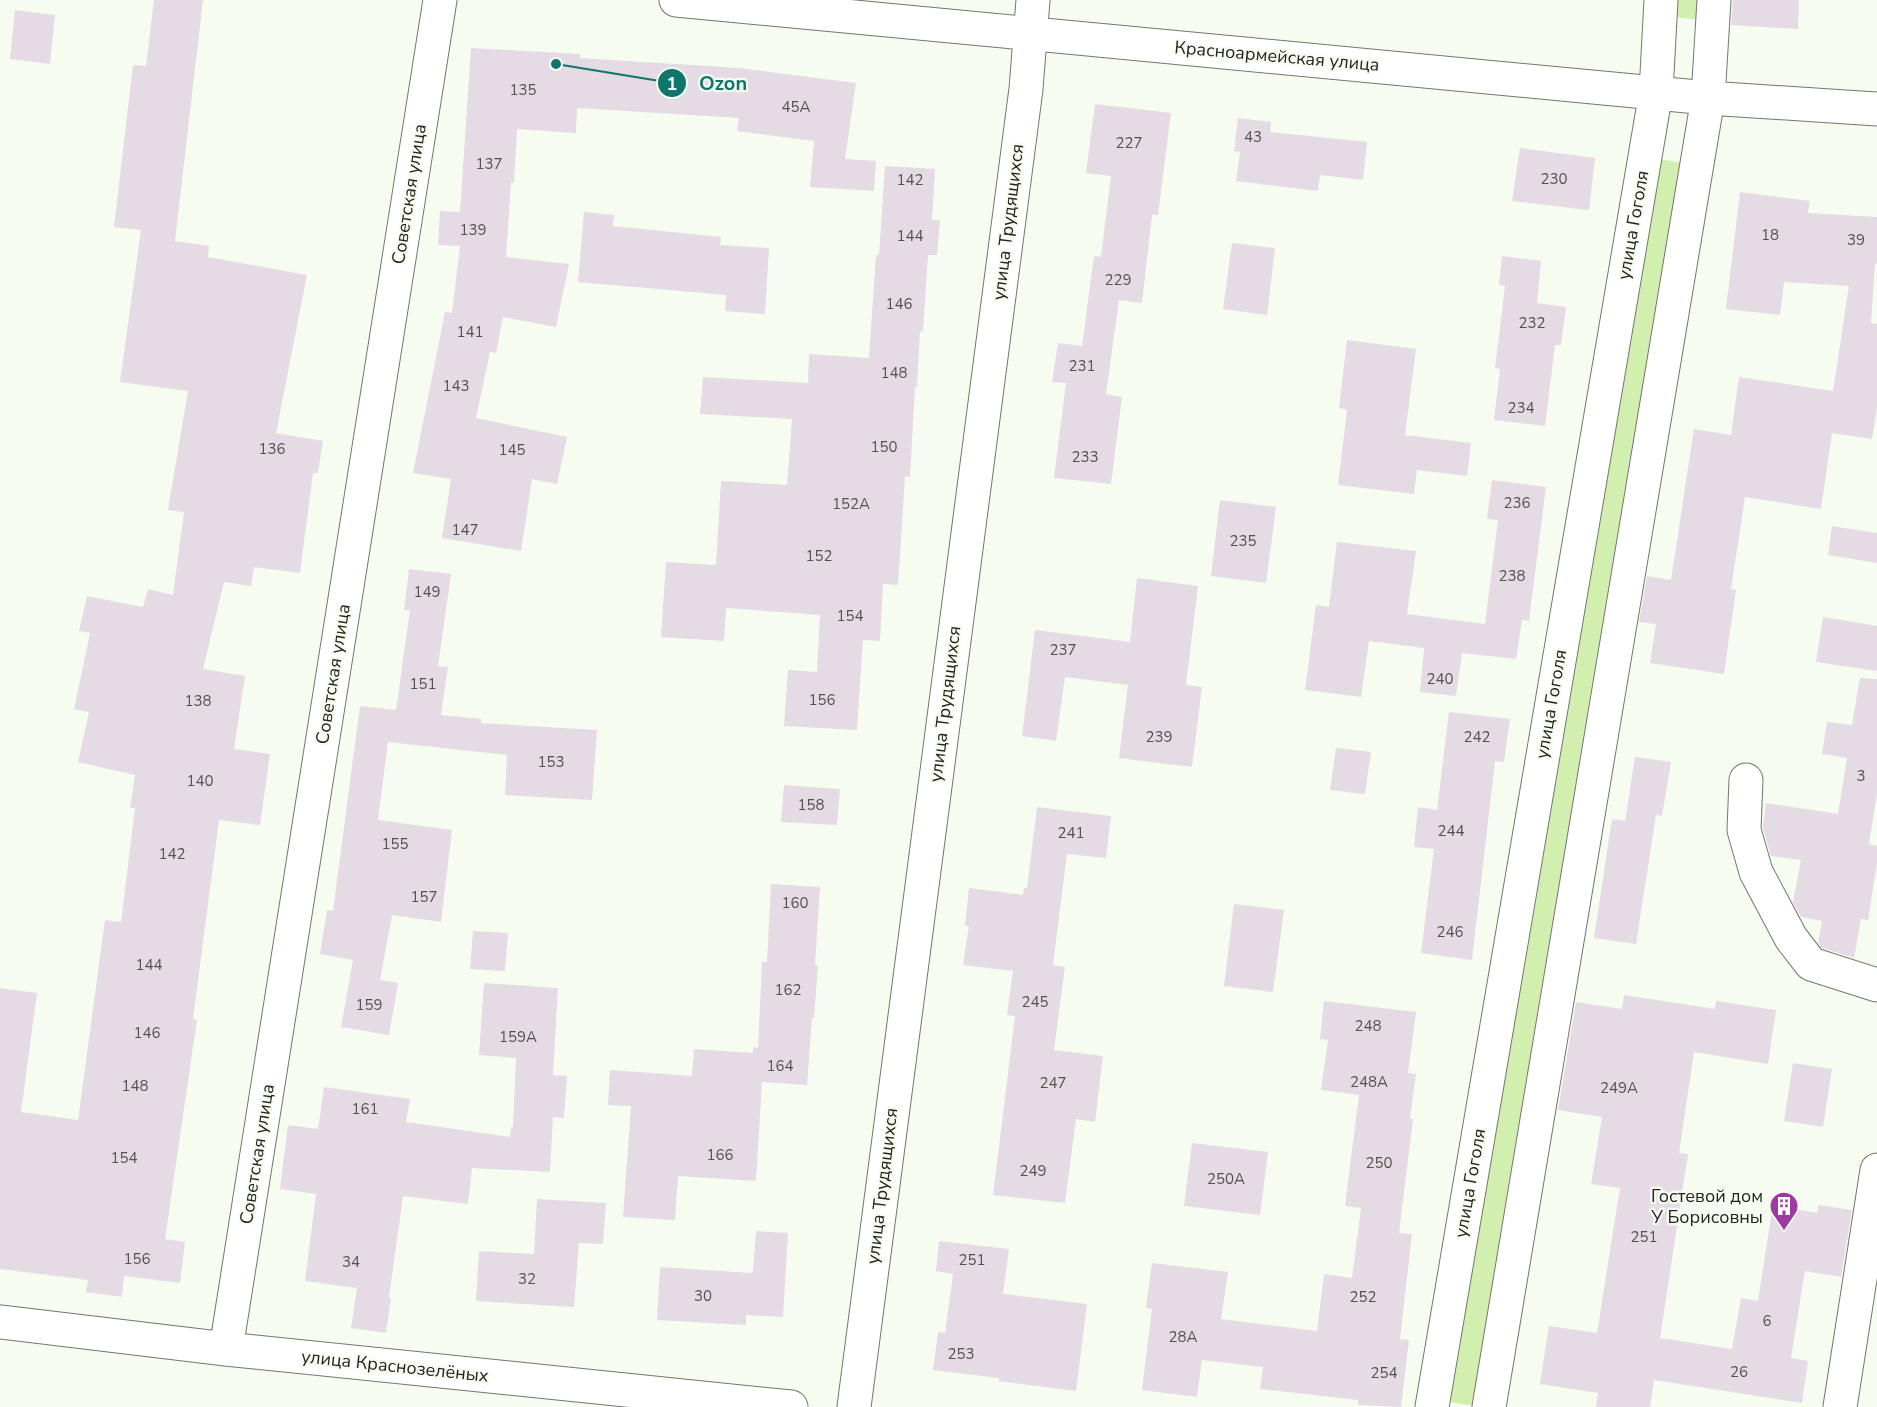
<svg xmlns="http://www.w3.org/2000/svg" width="1877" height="1407" font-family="'Nunito Sans',sans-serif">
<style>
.green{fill:#d3efaf}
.building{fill:#e5dbe5}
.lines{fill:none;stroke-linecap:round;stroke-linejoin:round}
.minor-casing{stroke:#72776c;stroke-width:35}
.minor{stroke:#fff;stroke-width:33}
.labels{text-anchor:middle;stroke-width:4.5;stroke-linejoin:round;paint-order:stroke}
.number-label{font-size:15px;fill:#535250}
.street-label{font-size:18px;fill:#22241f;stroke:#f7fcf0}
.poi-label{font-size:18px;fill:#22241f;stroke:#f7fcf0;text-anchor:end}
.leader{fill:none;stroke:#0f766e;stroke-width:2}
.callout-dot{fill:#0f766e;stroke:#f7fcf0;stroke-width:2}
.mark-label{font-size:18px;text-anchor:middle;font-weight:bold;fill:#fff}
.callout-label{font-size:20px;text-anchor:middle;font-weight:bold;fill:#0f766e;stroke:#f7fcf0;stroke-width:4.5;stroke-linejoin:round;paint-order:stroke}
</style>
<rect width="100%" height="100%" fill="#f7fcf0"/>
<path class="green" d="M1668,0H1700L1699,20L1667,16Z
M1654,158L1688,164L1476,1406L1442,1401Z"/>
<path class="building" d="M154,0H203L175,241L209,246L208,257L307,275L276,433L323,441L318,473H313L300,573L254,567L251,586L224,582L203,669L245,676L234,749L270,754L260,825L219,820L193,1019L197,1020L165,1239L185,1242L180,1283L124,1276L122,1297L86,1292L88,1280L0,1269V988L37,993L21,1112L78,1120L105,920L121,922L135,808H130L135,775L78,762L89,712L74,709L90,633L79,631L87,596L143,607L148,589L173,595L184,512L168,510L188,391L120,382L141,230L114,227L133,65L146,66Z
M1733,0H1799L1798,29L1731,25Z
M15,10L55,15L50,64L10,59Z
M471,48L580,54V58L739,68L856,83L845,159L876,161L874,191L810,187L814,141L737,131L739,118L577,108L576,133L517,129L514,183L511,182L506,257L569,264L556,327L503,317L496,353L490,352L476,418L567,437L557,484L532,479L521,551L442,538L451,479L413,473L445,312L452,313L460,246L438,245L440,211L460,212Z
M1095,104L1171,113L1158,215H1152L1142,303L1119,300L1106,394L1122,397L1111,484L1054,478L1066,383L1052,382L1058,343L1082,346L1094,256L1101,257L1111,176L1086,173Z
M1238,118L1271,122L1270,132L1367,142L1363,180L1320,175L1318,191L1236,181L1240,152L1234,151Z
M1520,148L1595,158L1589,210L1512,201Z
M885,166L935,169L932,220H940L937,255H928L923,332L920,331L917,387H915L910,477L905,476L898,585L883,584L880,641L863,640L857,730L784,726L788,670L817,672L820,615L726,608L724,641L661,637L666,562L716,565L721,481L787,485L792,419L700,414L703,377L808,383L809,354L869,358L876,255H879Z
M1740,192L1810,201L1808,213L1877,217V264L1875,263L1871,323L1877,324V407L1872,439L1832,433L1821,509L1745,497L1731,589L1736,590L1724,674L1650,663L1656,624L1639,622L1647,576L1671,580L1694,429L1731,435L1739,377L1833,391L1849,286L1784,282L1780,315L1726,309Z
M584,212L614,215L613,226L721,237L720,245L769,248L765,314L725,311L726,295L578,282Z
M1232,243L1275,248L1267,315L1223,309Z
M1502,256L1541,261L1537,303L1566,307L1561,345H1555L1545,426L1494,420L1500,369L1495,368L1505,286L1499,285Z
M1347,340L1416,349L1405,435L1471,443L1467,476L1417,470L1414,494L1338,485L1347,410L1339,408Z
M1492,480L1546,487L1529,621L1522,620L1516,659L1462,653L1456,696L1420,692L1424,648L1369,641L1361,697L1305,690L1316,605L1329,607L1337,542L1416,551L1407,614L1485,624L1498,520L1487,519Z
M1220,500L1276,507L1266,583L1211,576Z
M1832,526L1877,533V563L1828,555Z
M409,569L451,574L438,666L448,667L441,715L481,719V723L597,730L592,800L505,795L507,755L388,742L378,820L452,830L441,922L392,915L380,980L398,983L389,1035L341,1027L353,960L320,954L327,910L333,911L360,706L396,710L410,610H404Z
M1137,578L1198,586L1186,685L1202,687L1192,767L1119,758L1128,685L1065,677L1056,741L1022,736L1035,630L1130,642Z
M1823,617L1877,626V671L1816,662Z
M1860,678L1877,679V794L1869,844L1877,846V863L1868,920L1861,919L1854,958L1822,948L1818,943L1822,921L1801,917L1793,903L1801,860L1771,856L1763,828L1766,803L1838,814L1847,758L1822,754L1827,722L1852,725Z
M1449,712L1510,719L1504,762L1495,761L1472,960L1421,953L1434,849L1414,847L1418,807L1437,810Z
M1336,748L1371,752L1365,794L1330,790Z
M1635,757L1671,762L1662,816L1656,815L1636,944L1594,938L1612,819L1625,821Z
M784,785L840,789L837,825L781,822Z
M1037,807L1111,816L1106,858L1067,854L1053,965L1065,967L1054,1050L1103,1056L1095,1122L1076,1119L1065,1203L993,1195L1015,1016L1007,1015L1013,971L963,965L969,926H965L969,888L1023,895L1024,888H1027Z
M771,884L820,887L815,965L818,966L814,1018H812L807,1085L762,1082L756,1181L678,1176L675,1220L623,1217L631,1106L608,1105L610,1070L692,1076L694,1049L753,1053V1047L758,1048L762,962H767Z
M1234,904L1284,910L1273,992L1224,986Z
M473,931L508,933L505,971L470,969Z
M484,983L558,988L553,1075L567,1076L564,1118L553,1117L550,1172L472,1168L468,1204L403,1196L389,1297L391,1298L386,1333L351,1328L357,1288L305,1281L316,1194L280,1189L288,1125L318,1129L324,1087L410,1099L406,1122L510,1137L511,1127H513L516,1058L479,1055Z
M1624,995L1715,1009L1716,1001L1776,1010L1768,1064L1694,1052L1679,1153L1688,1154L1660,1338L1732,1349L1741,1298L1758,1301L1773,1205L1817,1213L1818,1205L1852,1210L1841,1277L1805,1271L1791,1358L1808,1361L1802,1403L1654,1380L1650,1407H1596L1598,1393L1540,1384L1549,1326L1597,1333L1620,1188L1591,1184L1602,1117L1558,1110L1576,1002L1622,1009Z
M1324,1001L1416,1012L1408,1073L1416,1074L1410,1119H1413L1399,1233L1412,1234L1400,1339L1409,1340L1401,1407L1358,1405V1400L1260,1389L1263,1367L1202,1360L1197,1397L1142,1390L1152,1309L1146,1308L1152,1263L1228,1272L1221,1319L1317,1331L1324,1274L1352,1278L1361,1208L1345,1206L1359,1095L1321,1090L1328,1040L1320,1039Z
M1793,1063L1832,1069L1823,1127L1784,1121Z
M1192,1143L1268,1152L1260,1215L1184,1206Z
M537,1199L606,1203L603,1244L579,1243L574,1307L476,1301L479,1251L534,1254Z
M756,1231L788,1233L783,1317L746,1315V1325L657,1320L660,1267L751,1273L753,1272Z
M939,1241L1009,1249L1003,1294L1087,1304L1076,1391L999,1381V1378L933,1370L938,1332L945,1333L953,1274L936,1271Z"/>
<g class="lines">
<g class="minor-casing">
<path id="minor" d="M676,0L1708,98L1877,109
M1746,780L1744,830L1756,872L1791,938L1811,964L1877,985
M0,1322L226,1349L791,1407
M226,1349L440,0
M854,1407L1026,89L1033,0
M1432,1407L1656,92L1661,0
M1489,1407L1708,98L1714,0
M1840,1407L1877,1170"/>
</g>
<use href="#minor" class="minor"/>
</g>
<defs>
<g id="building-pin" transform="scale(1.5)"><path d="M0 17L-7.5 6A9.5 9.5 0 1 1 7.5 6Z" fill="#9e3aa0" stroke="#f7fcf0"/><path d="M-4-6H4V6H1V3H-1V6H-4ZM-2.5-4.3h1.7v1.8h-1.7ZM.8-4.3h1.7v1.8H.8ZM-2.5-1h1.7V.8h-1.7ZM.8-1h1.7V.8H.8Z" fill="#fff"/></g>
</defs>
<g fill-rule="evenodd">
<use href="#building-pin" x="1784" y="1206"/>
</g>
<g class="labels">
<g class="number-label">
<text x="523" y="95">135</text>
<text x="796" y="112">45А</text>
<text x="1253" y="142">43</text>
<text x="1129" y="148">227</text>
<text x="489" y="169">137</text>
<text x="1554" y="184">230</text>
<text x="910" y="185">142</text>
<text x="473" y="235">139</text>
<text x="1770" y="240">18</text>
<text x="910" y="241">144</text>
<text x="1856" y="245">39</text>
<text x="1118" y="285">229</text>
<text x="899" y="309">146</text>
<text x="1532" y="328">232</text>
<text x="470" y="337">141</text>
<text x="1082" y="371">231</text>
<text x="894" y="378">148</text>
<text x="456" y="391">143</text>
<text x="1521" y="413">234</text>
<text x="884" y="452">150</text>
<text x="272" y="454">136</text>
<text x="512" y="455">145</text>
<text x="1085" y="462">233</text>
<text x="1517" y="508">236</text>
<text x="851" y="509">152А</text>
<text x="465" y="535">147</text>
<text x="1243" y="546">235</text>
<text x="819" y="561">152</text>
<text x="1512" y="581">238</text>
<text x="427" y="597">149</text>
<text x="850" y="621">154</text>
<text x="1063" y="655">237</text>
<text x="1440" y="684">240</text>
<text x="423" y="689">151</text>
<text x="822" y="705">156</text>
<text x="198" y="706">138</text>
<text x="1159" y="742">239</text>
<text x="1477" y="742">242</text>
<text x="551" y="767">153</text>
<text x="1861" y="781">3</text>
<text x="200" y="786">140</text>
<text x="811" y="810">158</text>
<text x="1451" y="836">244</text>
<text x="1071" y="838">241</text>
<text x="395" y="849">155</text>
<text x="172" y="859">142</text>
<text x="424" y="902">157</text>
<text x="795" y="908">160</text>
<text x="1450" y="937">246</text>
<text x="149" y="970">144</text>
<text x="788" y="995">162</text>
<text x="1035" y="1007">245</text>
<text x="369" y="1010">159</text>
<text x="1368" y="1031">248</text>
<text x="147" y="1038">146</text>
<text x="518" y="1042">159А</text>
<text x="780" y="1071">164</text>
<text x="1369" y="1087">248А</text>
<text x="1053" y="1088">247</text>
<text x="135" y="1091">148</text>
<text x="1619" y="1093">249А</text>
<text x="365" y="1114">161</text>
<text x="720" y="1160">166</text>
<text x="124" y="1163">154</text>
<text x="1379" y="1168">250</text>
<text x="1033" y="1176">249</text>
<text x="1226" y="1184">250А</text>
<text x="1644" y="1242">251</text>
<text x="137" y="1264">156</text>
<text x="972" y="1265">251</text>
<text x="351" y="1267">34</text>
<text x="527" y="1284">32</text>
<text x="703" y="1301">30</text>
<text x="1363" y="1302">252</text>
<text x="1767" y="1326">6</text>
<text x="1183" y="1342">28А</text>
<text x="961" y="1359">253</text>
<text x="1739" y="1377">26</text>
<text x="1384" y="1378">254</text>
</g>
<g class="street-label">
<text transform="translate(1277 56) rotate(5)" y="6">Красноармейская улица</text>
<text transform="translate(409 194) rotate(-81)" y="6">Советская улица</text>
<text transform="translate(1008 222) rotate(-83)" y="6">улица Трудящихся</text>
<text transform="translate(1633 225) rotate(-80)" y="6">улица Гоголя</text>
<text transform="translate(333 674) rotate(-81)" y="6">Советская улица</text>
<text transform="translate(945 704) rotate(-83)" y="6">улица Трудящихся</text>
<text transform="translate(1551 704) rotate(-80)" y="6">улица Гоголя</text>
<text transform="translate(257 1154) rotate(-81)" y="6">Советская улица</text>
<text transform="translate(1470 1183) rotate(-80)" y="6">улица Гоголя</text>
<text transform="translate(882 1186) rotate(-83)" y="6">улица Трудящихся</text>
<text transform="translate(395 1366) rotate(6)" y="6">улица Краснозелёных</text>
</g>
<g class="poi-label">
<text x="1763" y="1202">Гостевой дом<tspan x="1763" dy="21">У Борисовны</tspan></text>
</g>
</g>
<path class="leader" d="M556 64L672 83"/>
<g class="callout-dot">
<circle cx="556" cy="64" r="6"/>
<circle cx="672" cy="83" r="15"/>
</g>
<g class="mark-label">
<text x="672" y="90">1</text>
</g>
<g class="callout-label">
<text x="723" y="90">Ozon</text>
</g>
</svg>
